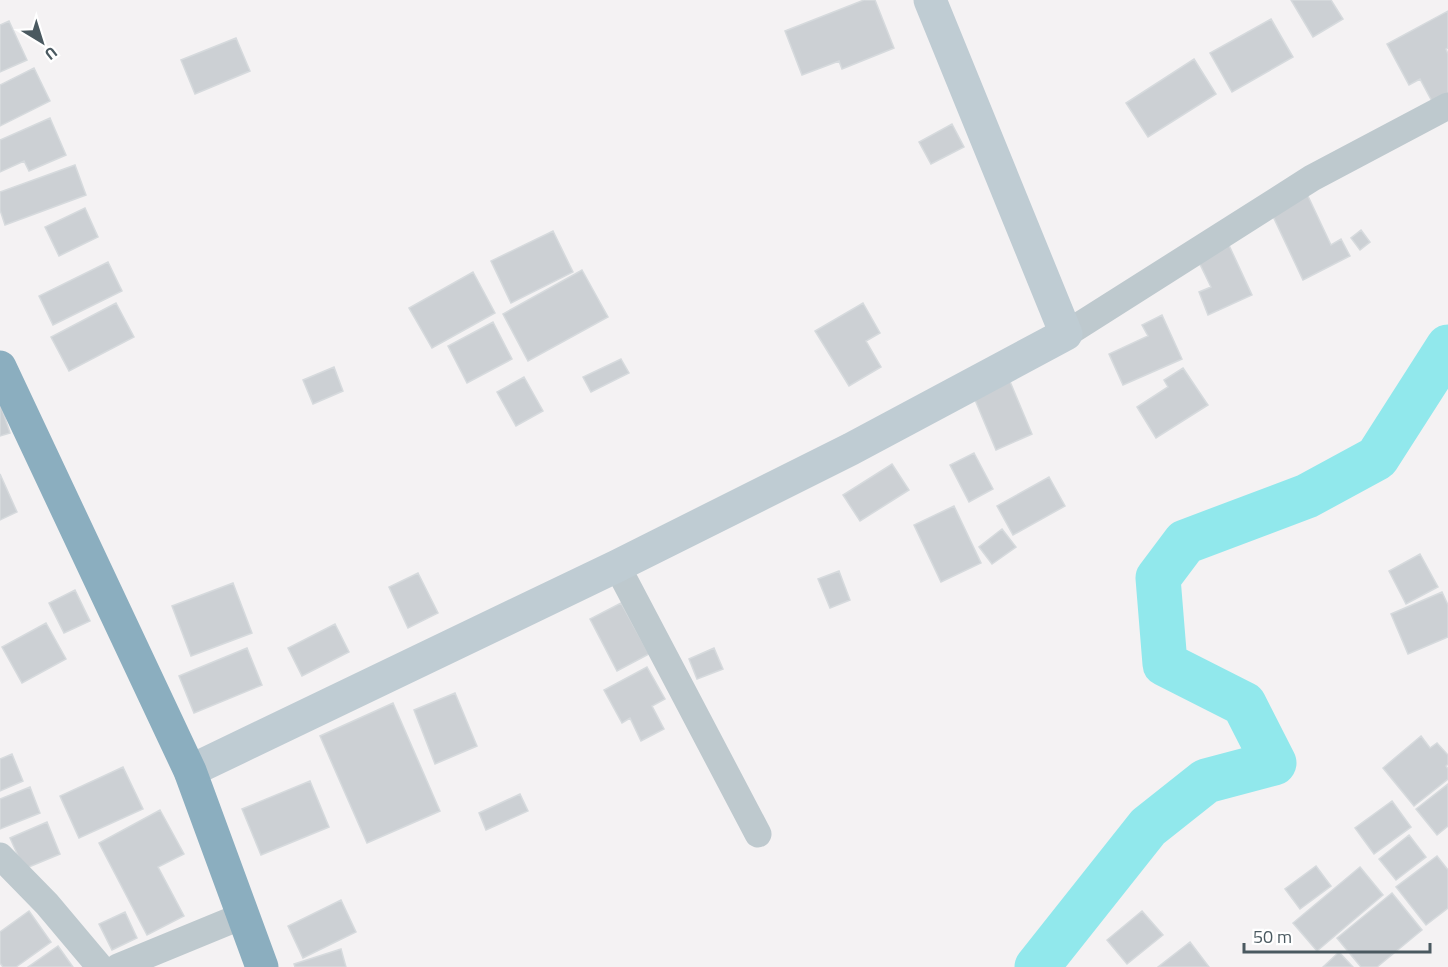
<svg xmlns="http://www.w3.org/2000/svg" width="1448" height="967" font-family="'Titillium Web',sans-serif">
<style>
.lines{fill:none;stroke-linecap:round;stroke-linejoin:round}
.river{stroke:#91e8ec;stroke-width:45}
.building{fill:#ccd0d4;stroke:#d6dadd;stroke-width:1.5}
.street{stroke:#bec9ce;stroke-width:27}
.secondary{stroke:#bfccd3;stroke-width:33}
.highway{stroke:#8baebf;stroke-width:33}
</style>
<rect width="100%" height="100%" fill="#f4f2f3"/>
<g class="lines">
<path class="river" d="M1037,967L1148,827L1206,781L1274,763L1244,704L1165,664L1158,578L1185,542L1307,496L1377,458L1448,347"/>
</g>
<path class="building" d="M864,0H875L894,48L842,69L839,61L802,75L785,31Z
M1291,0H1331L1343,19L1313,37Z
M1448,11V48L1446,49L1448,54V97L1434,105L1420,79L1409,85L1387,44Z
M1271,19L1293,57L1232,92L1210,53Z
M9,21L27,60L0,72V25Z
M236,38L250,71L195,94L181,60Z
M1194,59L1216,94L1148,137L1126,103Z
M34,68L50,101L0,126V85Z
M50,118L66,155L29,171L24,161L0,172V140Z
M952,124L964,147L931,164L919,142Z
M75,165L86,195L5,225L0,210V192Z
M1307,194L1331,245L1341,239L1350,256L1303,280L1271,212Z
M85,208L98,237L59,256L45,227Z
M1361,230L1370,242L1360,250L1351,238Z
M553,231L573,272L511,303L491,261Z
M1227,241L1252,295L1208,315L1199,292L1211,287L1196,256Z
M108,262L122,291L53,325L39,296Z
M582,270L608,317L528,361L503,314Z
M473,272L495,313L432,348L409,308Z
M116,303L134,337L69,371L51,337Z
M863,303L880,333L866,341L881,367L849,386L815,331Z
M1162,315L1182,359L1123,385L1109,354L1148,336L1142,325Z
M493,322L512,359L467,383L448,346Z
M621,359L629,373L591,392L583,377Z
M334,367L343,391L313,404L303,380Z
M1183,368L1208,405L1156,438L1137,407L1168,387L1164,380Z
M1006,372L1032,434L996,450L970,388Z
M524,377L543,411L516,426L497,392Z
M0,403L10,433L0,436Z
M974,453L993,489L969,502L950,465Z
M892,464L909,490L860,521L843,495Z
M0,474L17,512L0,520Z
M1049,477L1065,506L1013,535L997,506Z
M954,506L981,563L941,582L914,525Z
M1002,529L1016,547L992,564L979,547Z
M1420,554L1438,587L1406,604L1389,571Z
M839,571L850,600L830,608L818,579Z
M418,573L438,613L408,628L389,587Z
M233,583L252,633L191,656L172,606Z
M75,590L90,621L64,633L49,603Z
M1442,592L1448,605V637L1408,654L1391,614Z
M621,603L649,654L617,671L590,619Z
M46,623L66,659L22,683L2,647Z
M335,624L349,652L302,676L288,648Z
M247,648L262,685L194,713L179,676Z
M714,648L723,669L697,679L689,659Z
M647,667L665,699L652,706L664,729L641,741L630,718L622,723L604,690Z
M455,693L477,746L435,764L414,710Z
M393,703L440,811L367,843L320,736Z
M1421,736L1430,748L1437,743L1448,755V764L1446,766L1448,769V779L1414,806L1383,768Z
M12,754L23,781L0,791V759Z
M123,767L143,809L79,838L60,796Z
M310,781L329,827L261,855L242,809Z
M1448,784V826L1437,835L1416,809Z
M30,787L40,813L0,829V799Z
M520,794L528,811L486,830L479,813Z
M1392,801L1411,827L1374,854L1355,828Z
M160,810L184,854L158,867L184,916L147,935L99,843Z
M47,822L60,854L24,869L10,838Z
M1409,835L1426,857L1396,880L1379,859Z
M1437,856L1448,870V908L1426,925L1396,887Z
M1316,866L1331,886L1300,909L1285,889Z
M1360,867L1383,895L1317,951L1293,923Z
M1392,893L1422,930L1377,967H1361L1337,938Z
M341,900L356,932L303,958L288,926Z
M29,911L51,942L16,967H3L0,963V932Z
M1142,911L1163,935L1127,964L1107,940Z
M125,912L137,938L112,950L99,924Z
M1190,942L1209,967H1158Z
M58,946L73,967H28Z
M341,949L346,967H295L294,964Z
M1339,952L1353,967H1323Z"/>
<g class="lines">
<path class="street" d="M1066,334L1312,178L1448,106
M617,566L758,834
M0,856L47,904L100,967
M118,967L242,916"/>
<path class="secondary" d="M190,771L617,566L851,449L1066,334L930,0"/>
<path class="highway" d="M0,367L190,771L262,967"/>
</g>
<g transform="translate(42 42) rotate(142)" stroke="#ffffff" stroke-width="4.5" paint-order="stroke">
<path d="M0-4.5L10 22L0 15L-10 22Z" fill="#4a5960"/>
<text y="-9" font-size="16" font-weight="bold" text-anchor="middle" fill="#4a5960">U</text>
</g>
<path d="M1244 943v9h186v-9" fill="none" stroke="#4a5960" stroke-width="3"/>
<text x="1253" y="943" font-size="18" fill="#4a5960" stroke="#ffffff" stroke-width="4.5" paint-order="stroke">50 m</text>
</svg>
